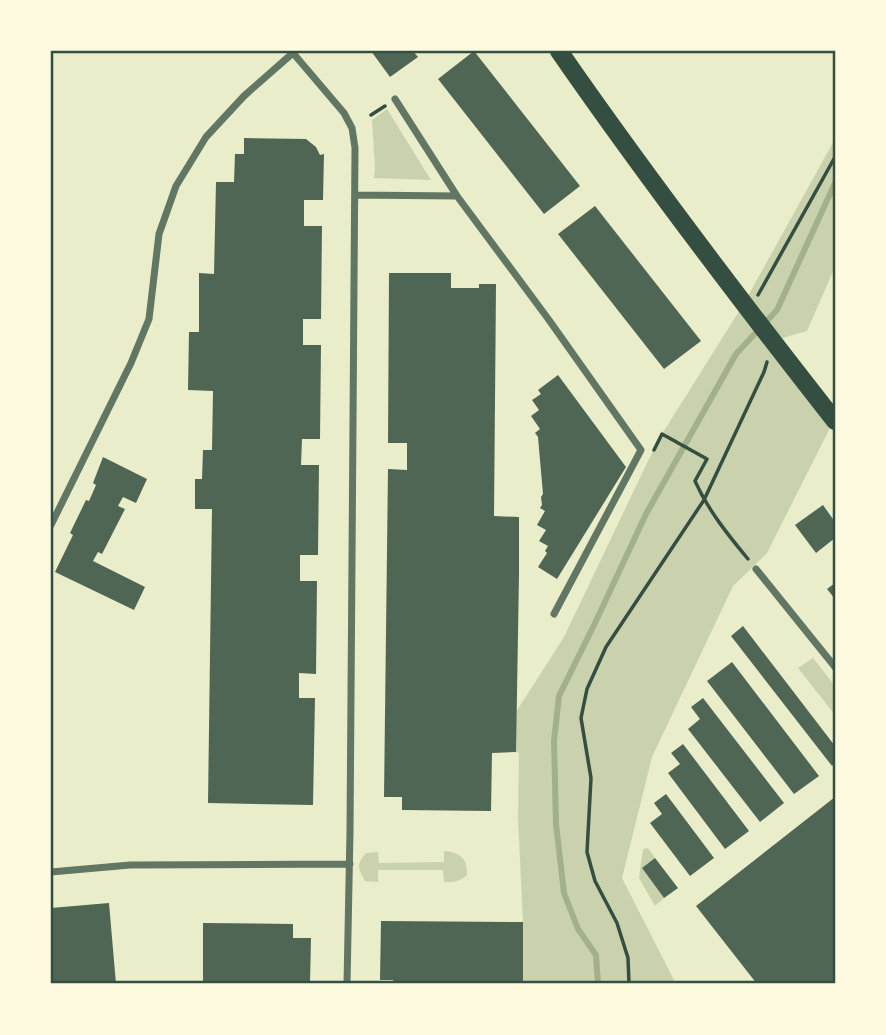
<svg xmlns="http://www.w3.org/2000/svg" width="886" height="1035" font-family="'IBM Plex Sans',sans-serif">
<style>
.green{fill:#cad2ad}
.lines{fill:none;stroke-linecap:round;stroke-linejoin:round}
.stream{stroke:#a3b18a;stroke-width:6}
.building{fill:#4f6655}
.path{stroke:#344e41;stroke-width:3.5}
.minor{stroke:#617663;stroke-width:7}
.primary{stroke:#344e41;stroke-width:18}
.neatline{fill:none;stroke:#344e41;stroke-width:2.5}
</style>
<rect width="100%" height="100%" fill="#e9edc9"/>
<path class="green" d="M387,109L431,180L374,178L375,167L372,120Z
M835,139V267L807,331L772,341L834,420L767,553L733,586L652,757L622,878L676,984H515L523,983V922L518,819L519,753L516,752V712L564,637L648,461L662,434L743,305Z
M813,658L835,686V715L798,668Z
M648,848L655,858L642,868L664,898L655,906L639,878L643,849Z
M444,851C460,852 468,859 467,875C460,882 453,882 444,882L443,870H378V882L365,881C358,868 356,865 366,853L378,852L379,863L444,862Z"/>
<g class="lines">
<path class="stream" d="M598,984L596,955L578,929L564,893L556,824L554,741L559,696L596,621L646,514L736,354L777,310L835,183"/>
</g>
<path class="building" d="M371,51H413L418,57L390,77Z
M474,51L580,186L544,214L438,79Z
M244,138L306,139L316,147L320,155L324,154L323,200H304V226H322L321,319H303V345H321L320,439H302L301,465H319L318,555H300V581H317L316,674L299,673V698H315L313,805L208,803L212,509H195V479H202L203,450H212L213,391L188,390L189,332H199V273L214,274L216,182H234L235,154H244Z
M595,206L701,341L664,369L558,234Z
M389,273H451V288H479V284H496L494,516L519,517V574L516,752L492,753L491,811L402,810V797H384L388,469L407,470V443H388Z
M558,375L626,467L557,579L538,567L547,553L545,551L548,546L539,541L546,530L537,525L545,511L540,508L542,505L541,497L543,494L538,437L535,433L540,429L531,416L539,410L532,400L541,394L538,390Z
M103,457L147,479L136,503L123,497L118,506L125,509L102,554L98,552L93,561L145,587L134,610L55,572L73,535L70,533L86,500L89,501L96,485L93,483Z
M823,505L835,522V538L816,553L795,525Z
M835,583V599L827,589Z
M743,626L835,746V763L832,766L731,636Z
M732,662L819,776L794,794L707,681Z
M703,698L784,803L760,822L688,729L700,719L691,707Z
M683,744L749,831L725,849L668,773L680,764L671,753Z
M666,794L714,858L690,876L650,823L662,814L654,803Z
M835,797V984H757L696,906Z
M655,858L678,888L664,898L642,868Z
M109,903L116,984H51V908Z
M381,921L523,922V983L393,984V980H380Z
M203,923L293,924V938H311L310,984H203Z"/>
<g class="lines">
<path class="path" d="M371,115L385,106
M758,295L835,157
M654,450L662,434L707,459L695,481C708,510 728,535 748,559
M629,984L628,958L617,923L595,881L587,852L591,778L581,718L587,689L606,647L704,500L764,372L767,362"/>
<path class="minor" d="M293,53L344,113L352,128L355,148L350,832L347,984
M395,99L457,196
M355,195L457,196L549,320L641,450L554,614
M51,525L131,363L149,319L159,234L176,186L206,137L244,96L294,52
M756,569L835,667
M51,872L130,865L350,864"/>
<path class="primary" d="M559,51C647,178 740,300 835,421"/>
</g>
<rect width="886" height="1035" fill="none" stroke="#fefae0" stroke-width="105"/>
<rect x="52" y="52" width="782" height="930" class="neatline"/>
</svg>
